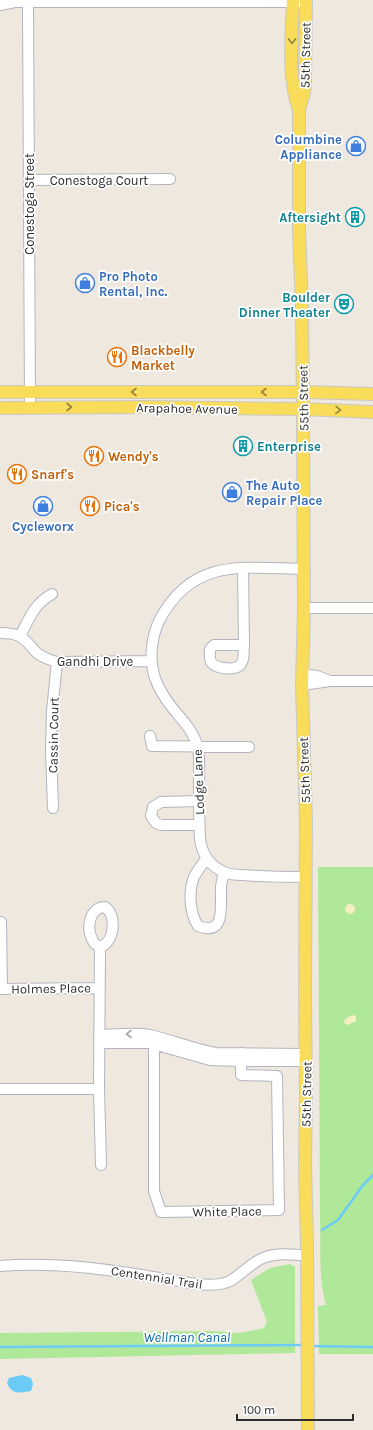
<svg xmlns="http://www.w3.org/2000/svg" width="373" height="1430" font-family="Karla,sans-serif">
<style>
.green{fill:#afe898}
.sand{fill:#f5efc0}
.water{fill:#6ccaf6}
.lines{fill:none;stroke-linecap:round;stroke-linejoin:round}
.stream{stroke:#6ccaf6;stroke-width:2.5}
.minor-casing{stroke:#b2b4c1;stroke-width:12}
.major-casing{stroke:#c8c8c8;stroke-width:14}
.minor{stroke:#fff;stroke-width:10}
.major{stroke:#f9dc59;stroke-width:12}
.oneway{stroke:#928442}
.oneway2{stroke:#a0a0a0}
.labels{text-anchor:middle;stroke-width:3.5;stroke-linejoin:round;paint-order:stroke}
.street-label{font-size:13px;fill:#2c2c2c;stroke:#fff}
.shop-label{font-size:13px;font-weight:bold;fill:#366cbe;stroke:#fff;text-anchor:start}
.culture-label{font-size:13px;font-weight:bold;fill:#0d838f;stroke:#fff;text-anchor:end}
.food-label{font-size:13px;font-weight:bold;fill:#c56008;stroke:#fff;text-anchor:start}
.water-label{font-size:14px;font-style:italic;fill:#0567a7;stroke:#fff}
</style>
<rect width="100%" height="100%" fill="#efe8de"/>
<path class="green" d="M318,867H373V1354H319L318,1306L326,1305C318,1279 321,1248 320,1221Z
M290,1264L295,1267V1353L0,1359V1333L213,1331L240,1333L264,1328L267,1322L251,1280L270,1268Z"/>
<path class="sand" d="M345 909a5 5 0 1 1 10 0a5 5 0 1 1-10 0Z
M352,1015L356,1016V1021L348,1025L344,1023L345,1019Z"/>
<path class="water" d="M22,1375L31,1378L33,1384L31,1391C19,1393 12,1395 7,1383L9,1378Z"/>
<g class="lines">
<path class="stream" d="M322,1230L338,1220L363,1185L373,1175
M310,1346L373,1347
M0,1347L303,1345"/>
<g class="minor-casing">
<path id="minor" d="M28,2L30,407
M0,5L15,2H306
M29,180L170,179
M243,568L244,645
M304,569C243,568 194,557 160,619C151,637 149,660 155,678C159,690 166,700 174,710C184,722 194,732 198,748C200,760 199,774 199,787C199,804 199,821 200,839C202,854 210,866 224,872C230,875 237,875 243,875C264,877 285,877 306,877
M304,608H373
M0,633C6,633 13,633 19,636C27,640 31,647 37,653C43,658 50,660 57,662L151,661
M20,636C29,619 34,604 52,594
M214,645H244C243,650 245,659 241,664C236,671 216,669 211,662C209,658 210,653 210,649Z
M303,674L317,676L330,681
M302,685L330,681H373
M150,736L152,746L249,747
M199,801L161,802L153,807L151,816L156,823L161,825H200
M53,808L51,751L52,711L57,662
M206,859C202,865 197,871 194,877C188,892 190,914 198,926C227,937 220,904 221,888C221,883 223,877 224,872
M1,922L2,989
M100,947C115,942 117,915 105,907C89,907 86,929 93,941C94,944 97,945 100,947L99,1089L101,1165
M0,989L99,988
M99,1035C116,1035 134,1032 150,1035C172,1040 193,1049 216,1053L306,1054
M154,1036V1191L161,1212L279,1210L277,1076L241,1075V1053
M99,1043H150L210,1060L241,1061H306
M0,1089H99
M0,1266C68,1261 130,1273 196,1284C206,1285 220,1286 230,1281C241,1275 251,1263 263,1258C276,1252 293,1255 307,1255"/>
</g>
<g class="major-casing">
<path id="major" d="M293,0C292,35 287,76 299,110V229L302,308L303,422L304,608L302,685L306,821L305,993L306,1098L305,1163L307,1244L308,1430
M299,110L304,93L305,84L306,0
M0,392H303L373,394
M0,408L144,407L303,409L373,412"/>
</g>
<use href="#minor" class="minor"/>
<use href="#major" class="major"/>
</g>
<defs><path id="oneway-chevron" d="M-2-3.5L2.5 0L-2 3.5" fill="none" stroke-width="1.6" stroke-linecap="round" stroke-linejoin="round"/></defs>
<g class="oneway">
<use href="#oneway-chevron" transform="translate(292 41) rotate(91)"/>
<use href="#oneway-chevron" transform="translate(134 392) rotate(180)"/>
<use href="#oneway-chevron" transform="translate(264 392) rotate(180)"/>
<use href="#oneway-chevron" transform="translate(69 407)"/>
<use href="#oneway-chevron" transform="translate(338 410) rotate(2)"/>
</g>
<use class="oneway2" href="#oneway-chevron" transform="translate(129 1034) rotate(179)"/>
<defs>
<g id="shop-ring" transform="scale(1)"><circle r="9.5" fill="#fff" stroke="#3f7fe0" stroke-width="1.5"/><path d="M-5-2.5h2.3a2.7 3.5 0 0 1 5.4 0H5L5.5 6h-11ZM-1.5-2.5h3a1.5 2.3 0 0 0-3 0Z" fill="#3f7fe0"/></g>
<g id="building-ring" transform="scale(1)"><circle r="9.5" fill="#fff" stroke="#0f9aa8" stroke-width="1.5"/><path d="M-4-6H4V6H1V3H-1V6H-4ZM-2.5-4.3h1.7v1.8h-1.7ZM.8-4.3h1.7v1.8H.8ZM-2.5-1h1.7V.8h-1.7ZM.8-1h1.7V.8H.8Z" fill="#0f9aa8"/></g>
<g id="theatre-ring" transform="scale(1)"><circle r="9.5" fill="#fff" stroke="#0f9aa8" stroke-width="1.5"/><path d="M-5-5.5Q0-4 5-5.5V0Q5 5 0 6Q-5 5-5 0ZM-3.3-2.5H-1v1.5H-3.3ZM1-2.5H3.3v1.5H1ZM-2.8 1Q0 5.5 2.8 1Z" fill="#0f9aa8"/></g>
<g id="restaurant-ring" transform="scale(1)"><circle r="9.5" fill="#fff" stroke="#e8710a" stroke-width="1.5"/><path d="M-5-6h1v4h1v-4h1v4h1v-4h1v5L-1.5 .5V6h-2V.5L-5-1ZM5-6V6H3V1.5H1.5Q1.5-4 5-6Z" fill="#e8710a"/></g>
</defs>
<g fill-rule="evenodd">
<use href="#shop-ring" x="356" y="146"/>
<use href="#building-ring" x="355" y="217"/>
<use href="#shop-ring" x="85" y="283"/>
<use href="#theatre-ring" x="344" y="304"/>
<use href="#restaurant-ring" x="117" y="357"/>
<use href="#building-ring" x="243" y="446"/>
<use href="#restaurant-ring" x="94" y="456"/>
<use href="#restaurant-ring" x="17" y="474"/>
<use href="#shop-ring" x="232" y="492"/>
<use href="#shop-ring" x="43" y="506"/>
<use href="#restaurant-ring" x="90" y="506"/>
</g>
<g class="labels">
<g class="street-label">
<text transform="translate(305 55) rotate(-89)" y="5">55th Street</text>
<text x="99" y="185">Conestoga Court</text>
<text transform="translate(29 204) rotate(-90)" y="5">Conestoga Street</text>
<text transform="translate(303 398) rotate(-91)" y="5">55th Street</text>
<text transform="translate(187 408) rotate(1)" y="5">Arapahoe Avenue</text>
<text x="95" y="666">Gandhi Drive</text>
<text transform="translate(53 735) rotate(-89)" y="5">Cassin Court</text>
<text transform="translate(304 770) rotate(-92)" y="5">55th Street</text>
<text transform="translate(198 782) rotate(-92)" y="5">Lodge Lane</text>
<text transform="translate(51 988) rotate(-1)" y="5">Holmes Place</text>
<text transform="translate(306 1094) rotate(-89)" y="5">55th Street</text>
<text transform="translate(227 1211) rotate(-1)" y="5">White Place</text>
<text transform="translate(157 1277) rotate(9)" y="5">Centennial Trail</text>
</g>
<g class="shop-label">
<text x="342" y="144" text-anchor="end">Columbine<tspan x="342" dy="15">Appliance</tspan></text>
<text x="99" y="281">Pro Photo<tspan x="99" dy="15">Rental, Inc.</tspan></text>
<text x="246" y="490">The Auto<tspan x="246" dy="15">Repair Place</tspan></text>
<text x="43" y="531" text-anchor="middle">Cycleworx</text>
</g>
<g class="culture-label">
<text x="341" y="222">Aftersight</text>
<text x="330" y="302">Boulder<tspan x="330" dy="15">Dinner Theater</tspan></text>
<text x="257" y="451" text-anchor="start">Enterprise</text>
</g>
<g class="food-label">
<text x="131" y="355">Blackbelly<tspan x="131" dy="15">Market</tspan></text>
<text x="108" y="461">Wendy's</text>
<text x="31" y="479">Snarf's</text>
<text x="104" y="511">Pica's</text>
</g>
<g class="water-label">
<text x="187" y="1342">Wellman Canal</text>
</g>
</g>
<path d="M237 1414v6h116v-6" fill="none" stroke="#2c2c2c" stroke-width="2"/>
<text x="243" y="1414" font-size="12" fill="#2c2c2c" stroke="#ffffff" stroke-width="3" paint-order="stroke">100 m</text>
</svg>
